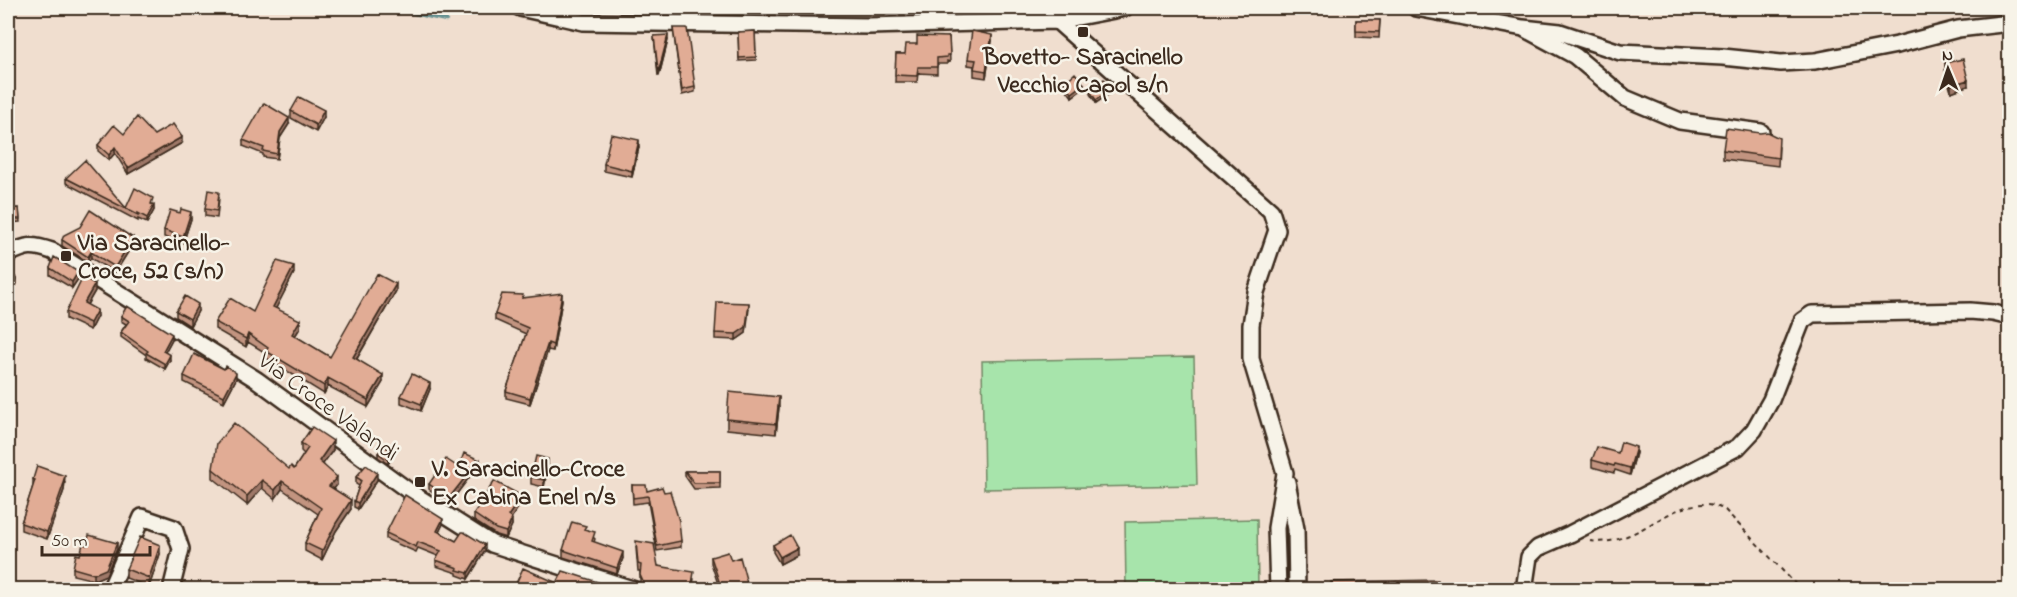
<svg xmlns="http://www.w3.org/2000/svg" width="2017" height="597" font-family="'Indie Flower',sans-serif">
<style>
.green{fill:#a7e4ab;stroke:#718764;stroke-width:1.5}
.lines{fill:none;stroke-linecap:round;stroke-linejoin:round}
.stream{stroke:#699393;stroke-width:4.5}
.minor-casing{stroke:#3b2a1e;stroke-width:20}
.path{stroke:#3b2a1e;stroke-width:2;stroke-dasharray:4.5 4.5;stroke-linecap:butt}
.minor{stroke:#f7f3e8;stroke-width:15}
.wall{fill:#c29480;stroke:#3b2a1e;stroke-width:1.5}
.shaded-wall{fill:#9e7868;stroke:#3b2a1e;stroke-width:1.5}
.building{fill:#e1ac95;stroke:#3b2a1e;stroke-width:1.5}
.poi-dot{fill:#3b2a1e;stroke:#f7f3e8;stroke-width:2}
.labels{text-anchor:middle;stroke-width:5;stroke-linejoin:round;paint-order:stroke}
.poi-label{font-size:24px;font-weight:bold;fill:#3b2a1e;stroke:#f7f3e8;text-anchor:start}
.street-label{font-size:24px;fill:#3b2a1e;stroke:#f7f3e8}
</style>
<rect width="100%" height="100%" fill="#f0decf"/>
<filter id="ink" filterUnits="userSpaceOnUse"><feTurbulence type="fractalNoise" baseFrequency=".0167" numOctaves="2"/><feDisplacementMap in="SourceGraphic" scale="12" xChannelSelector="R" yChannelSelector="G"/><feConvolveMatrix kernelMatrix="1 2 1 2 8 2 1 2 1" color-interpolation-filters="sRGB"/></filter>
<g filter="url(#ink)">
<path class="green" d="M1194,357L1197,485L984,489L982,361Z
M1257,519L1258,589H1126L1125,522Z"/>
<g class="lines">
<path class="stream" d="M392,8L446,20"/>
<g class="minor-casing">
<path id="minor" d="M520,8L583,22L869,26L1057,21L1271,211L1277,230L1256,292L1251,325V359L1285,473L1276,528L1278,590
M1053,8L1057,21L1125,8
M1416,8L1523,28L1575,56L1625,98L1680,121L1761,132
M1523,28L1560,32L1620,52L1723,57L1781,63L1815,61L1897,45L1958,29L2010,23
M8,254C27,245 32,244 52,251L257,380L413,494L492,544L635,590
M1287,482L1296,529L1297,590
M110,590L142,517L174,528L181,549L171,590
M1524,590L1529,557L1538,548L1570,534L1738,447L1754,430L1771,400L1802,321L1812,314L1970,311L1993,313L2010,317"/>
</g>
<path class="path" d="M1590,541C1636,548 1665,502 1708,504C1714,504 1720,508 1725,510L1801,590"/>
<use href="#minor" class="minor"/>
</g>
<path class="wall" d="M1356,20H1380L1379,38L1356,37Z
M673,28L695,87V92L682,95Z
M755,31L756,60L739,61L738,32Z
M654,36L668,40L659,76H658Z
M949,37L950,62L947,61V64H937V74L918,73L917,82H895L896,54H905L917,44Z
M992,41L986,78L974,76V66L968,65V59Z
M1945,63L1968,86L1951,92L1945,70Z
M1064,83L1084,88L1072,97L1064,86Z
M1090,91H1113L1096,103L1090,94Z
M291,111L324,117L316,132L291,118Z
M289,124L280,138L277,159L263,157V154L243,146V140Z
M124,134L154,135L182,143L128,174L115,153L109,160L98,151V145Z
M639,147L632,177L604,171V164Z
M1779,147L1778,166L1723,159V150Z
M66,178L126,208L153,204L154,210L147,223L138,219V221L66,183Z
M219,198L217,218L205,216V209Z
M19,208L20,222L8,223V209Z
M191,219L183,243L164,237V230Z
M62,240L133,244L115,273L91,258L88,262L62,246Z
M50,268L78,279L72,288L50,275Z
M294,273L276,308L300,328L295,336L330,357L396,291L357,359L383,382L368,407L328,386L324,394L266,358V353L248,342L246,347L215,329V322L253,312Z
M95,291L87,305L97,316L90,330L66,319V312Z
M523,298L562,300L553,351L548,350L530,404L506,398V391L526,334L495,320V314Z
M749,309L746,333L736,340L715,339V333Z
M176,311H198L190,326L176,317Z
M121,316L172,339L165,352L170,360L165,369L146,358V355L121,337V332L126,324L121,321Z
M224,369L236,379L224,402L184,382V376Z
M430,389L421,411L401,403V396Z
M779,407L776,434L727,429V419Z
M301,443L333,450L323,464L337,485L334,489L351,509L336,531L322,560L305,551V543L318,514L282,489L275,499L262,488L247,505L213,478V469H294L304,454L301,451Z
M378,453L393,456L388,464L378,457Z
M1618,453H1636L1630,475L1615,470L1614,473L1592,467V460Z
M480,463L474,472L471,471V475L449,504L429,489V484Z
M548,465L544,487L531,484V477Z
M685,471H720V488L694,489L685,476Z
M356,477L377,480L358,509L354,507V501L359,486L356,484Z
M33,479L65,482L64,490L47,539L21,530V523L33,486Z
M632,485L647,491L664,492L681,541V547L657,551L648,502L633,504Z
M522,502L511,518L512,525L506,538L496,535L474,521V514Z
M443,524L439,532L456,541L485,551L468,579L457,575V573L436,566V560L438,556L418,548L416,552L386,539V533Z
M586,530L595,539L594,542L623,558L617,574L563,557V550Z
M773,545L797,555L780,564L773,552Z
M636,548L658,566L694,579L692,590H644L640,582V571H638Z
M117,549L106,575L94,580L73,575V568L80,555Z
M160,554L149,587L126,578V569Z
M711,557L731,560L748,590H720L711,563Z"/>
<path class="shaded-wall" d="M668,35V40L659,76V70Z
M992,35V41L986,78V71Z
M1968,80V86L1951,92V85Z
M1084,84V88L1072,97V93Z
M1113,87V91L1096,103V100Z
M324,110V117L316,132V125Z
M289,118V124L280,138L277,159L280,132Z
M182,137V143L128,174V168Z
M639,140V147L632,177V171Z
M115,147V153L109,160V155Z
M154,205V210L147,223V218Z
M191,212V219L183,243V237Z
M133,238V244L115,273V267Z
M91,252V258L88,262V257Z
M294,266V273L273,314V307Z
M78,272V279L72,288V282Z
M17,279V284L8,292V288Z
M95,284V291L84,310V303Z
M396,284V291L353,365V357Z
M562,293V300L553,351V345Z
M749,303L746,333L736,340V334Z
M198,304V311L190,326V319Z
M97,310V316L90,330V323Z
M300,320V328L292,341V334Z
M172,334V339L163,356V351Z
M248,334V342L246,347V339Z
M548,343V350L530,404V398Z
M170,355V360L165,369V364Z
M236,373V379L224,402V396Z
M383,375V382L368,407V400Z
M328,378V386L324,394V386Z
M430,383V389L421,411V404Z
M779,397V407L776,434V424Z
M333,441V450L319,469V461Z
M1636,447V453L1630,475V468Z
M393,452V456L388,464V460Z
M548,459V465L544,487V480Z
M480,460V463L474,472V469Z
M471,470V475L449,504V498Z
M377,473V480L358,509V503Z
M65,476L64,490L47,539V532Z
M337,477V485L329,494V486Z
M262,480V488L247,505V496Z
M282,481V489L275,499V490Z
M522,496V502L508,523V516Z
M351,500V509L336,531L322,560V551L336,523Z
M443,519V524L437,536V531Z
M512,519V525L506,538V532Z
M117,543V549L106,575L94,580V574Z
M160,545V554L149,587V578Z
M485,545V551L468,579V573Z
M797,548V555L780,564V557Z
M623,552V558L617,574V568Z"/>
<path class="building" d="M1356,20H1380L1379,32L1356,31Z
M673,28H687L695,87L682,90Z
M755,31L756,57L739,58L738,32Z
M972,31L992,35L986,71L974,69L976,60L968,59Z
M668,35L659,70H658L654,36Z
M917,36L949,37L950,55H947V57L937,58V67H918L917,76L895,75L896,54H905L906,44H917Z
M1963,59L1968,80L1951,85L1945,63Z
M1075,73L1084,84L1072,93L1064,83Z
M1104,79L1113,87L1096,100L1090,91Z
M299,97L324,110L316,125L291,111Z
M264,103L289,118L280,132L277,154L263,151L264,148L243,140Z
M137,117L154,135L173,124L182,137L128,168L115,147L109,155L98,145L114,125L124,134Z
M1726,128L1760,133L1767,132L1779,138L1778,158L1723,150Z
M611,134L639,140L632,171L604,164Z
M85,160L126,208L135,188L153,198L151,204L154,205L147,218L138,213V215L66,178Z
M208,190L219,192L217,211L205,209Z
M19,208L20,219H8V209Z
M181,209L191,212L183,237L164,230L170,210L180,213Z
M90,210L133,238L115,267L91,252L88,257L62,240L64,235L80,227Z
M54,257L78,272L72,282L50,268Z
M277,261L294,266L273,307L300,320L292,334L330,357L377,274L396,284L353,357L383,375L368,400L328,378L324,386L266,351L268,348L248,334L246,339L215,322L230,298L253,312Z
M8,268L17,279L8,288Z
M83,277L95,284L84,303L97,310L90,323L66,312Z
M562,293L553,345L548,343L530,398L506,391L528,328L495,314L502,294L523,295L522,298Z
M185,296L198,304L190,319L176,311Z
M717,302L749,303L746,327L736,334L715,333Z
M127,306L172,334L163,351L170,355L165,364L146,353L148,351L121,332L129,321L121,316Z
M194,354L224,369L226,366L236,373L224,396L184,376Z
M412,374L430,383L421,404L401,396Z
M729,392L779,397L776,424L727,419Z
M234,423L289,469L291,466L294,469L308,448L301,443L312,427L333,441L319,461L337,477L329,486L351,500L336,523L322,551L305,543L321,508L282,481L275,490L262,480L247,496L213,469L217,443Z
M1621,442L1636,447L1630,468L1615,464L1614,466L1592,460L1597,447L1618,453Z
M384,446L393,452L388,460L378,453Z
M464,453L480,460L474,469L466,467L460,464Z
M536,456L548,459L544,480L531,477Z
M446,459L458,467L460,463L471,470L449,498L429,484Z
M366,465L377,473L358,503L354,501L361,480L356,477Z
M37,466L65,476L63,482L64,483L47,532L21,523L35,480L33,479Z
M8,469L10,470L8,479Z
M685,471H720V483H694Z
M494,481L522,496L508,516L512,519L506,532L496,529L474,514Z
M632,485H646L647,491L662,487L664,492L670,491L679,521L681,541L657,546L648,496L633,498Z
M405,495L443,519L437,531L456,541L462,532H464L485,545L468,573L457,570L458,568L436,560L441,551L418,542L416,547L386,533Z
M572,522L586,526L584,529L595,532L592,541L623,552L617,568L563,550Z
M89,535L117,543L106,569L94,574L73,568L76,554L80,555L83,544L87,545Z
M790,535L797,548L780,557L773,545Z
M140,537L160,545L149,578L126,569Z
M636,541L654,544L658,566L694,572L691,590H677L644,584L640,575L641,565L638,564Z
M728,552L731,560L740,557L748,587L740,590H722L711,557Z
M523,568L557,583L563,571L610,586L609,590H517L514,588Z
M1438,580V586L1450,585V590H1320V588L1331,587V582Z"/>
</g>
<g class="poi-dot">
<rect x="1077" y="26" width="12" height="12" rx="3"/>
<rect x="60" y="250" width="12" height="12" rx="3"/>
<rect x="414" y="476" width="12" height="12" rx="3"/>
</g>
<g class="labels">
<g class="poi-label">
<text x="1083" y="64" text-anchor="middle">Bovetto- Saracinello<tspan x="1083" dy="28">Vecchio Capol s/n</tspan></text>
<text x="78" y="250">Via Saracinello-<tspan x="78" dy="28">Croce, 52 (s/n)</tspan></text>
<text x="432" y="476">V. Saracinello-Croce<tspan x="432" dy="28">Ex Cabina Enel n/s</tspan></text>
</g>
<g class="street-label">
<text transform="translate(329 406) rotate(36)" y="8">Via Croce Valandi</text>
</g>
</g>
<rect width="2017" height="597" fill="none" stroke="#f7f3e8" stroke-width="30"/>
<rect x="15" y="15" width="1987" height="567" fill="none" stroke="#3b2a1e" stroke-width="2" filter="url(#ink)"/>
<g transform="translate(1948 69) rotate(358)" stroke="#f7f3e8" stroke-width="4.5" paint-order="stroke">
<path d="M0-4.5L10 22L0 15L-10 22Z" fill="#3b2a1e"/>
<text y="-9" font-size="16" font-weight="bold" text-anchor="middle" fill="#3b2a1e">N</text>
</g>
<path d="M42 546v9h108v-9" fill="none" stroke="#3b2a1e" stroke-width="3"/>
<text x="51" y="546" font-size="18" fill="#3b2a1e" stroke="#f7f3e8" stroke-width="4.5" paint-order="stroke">50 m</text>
</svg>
